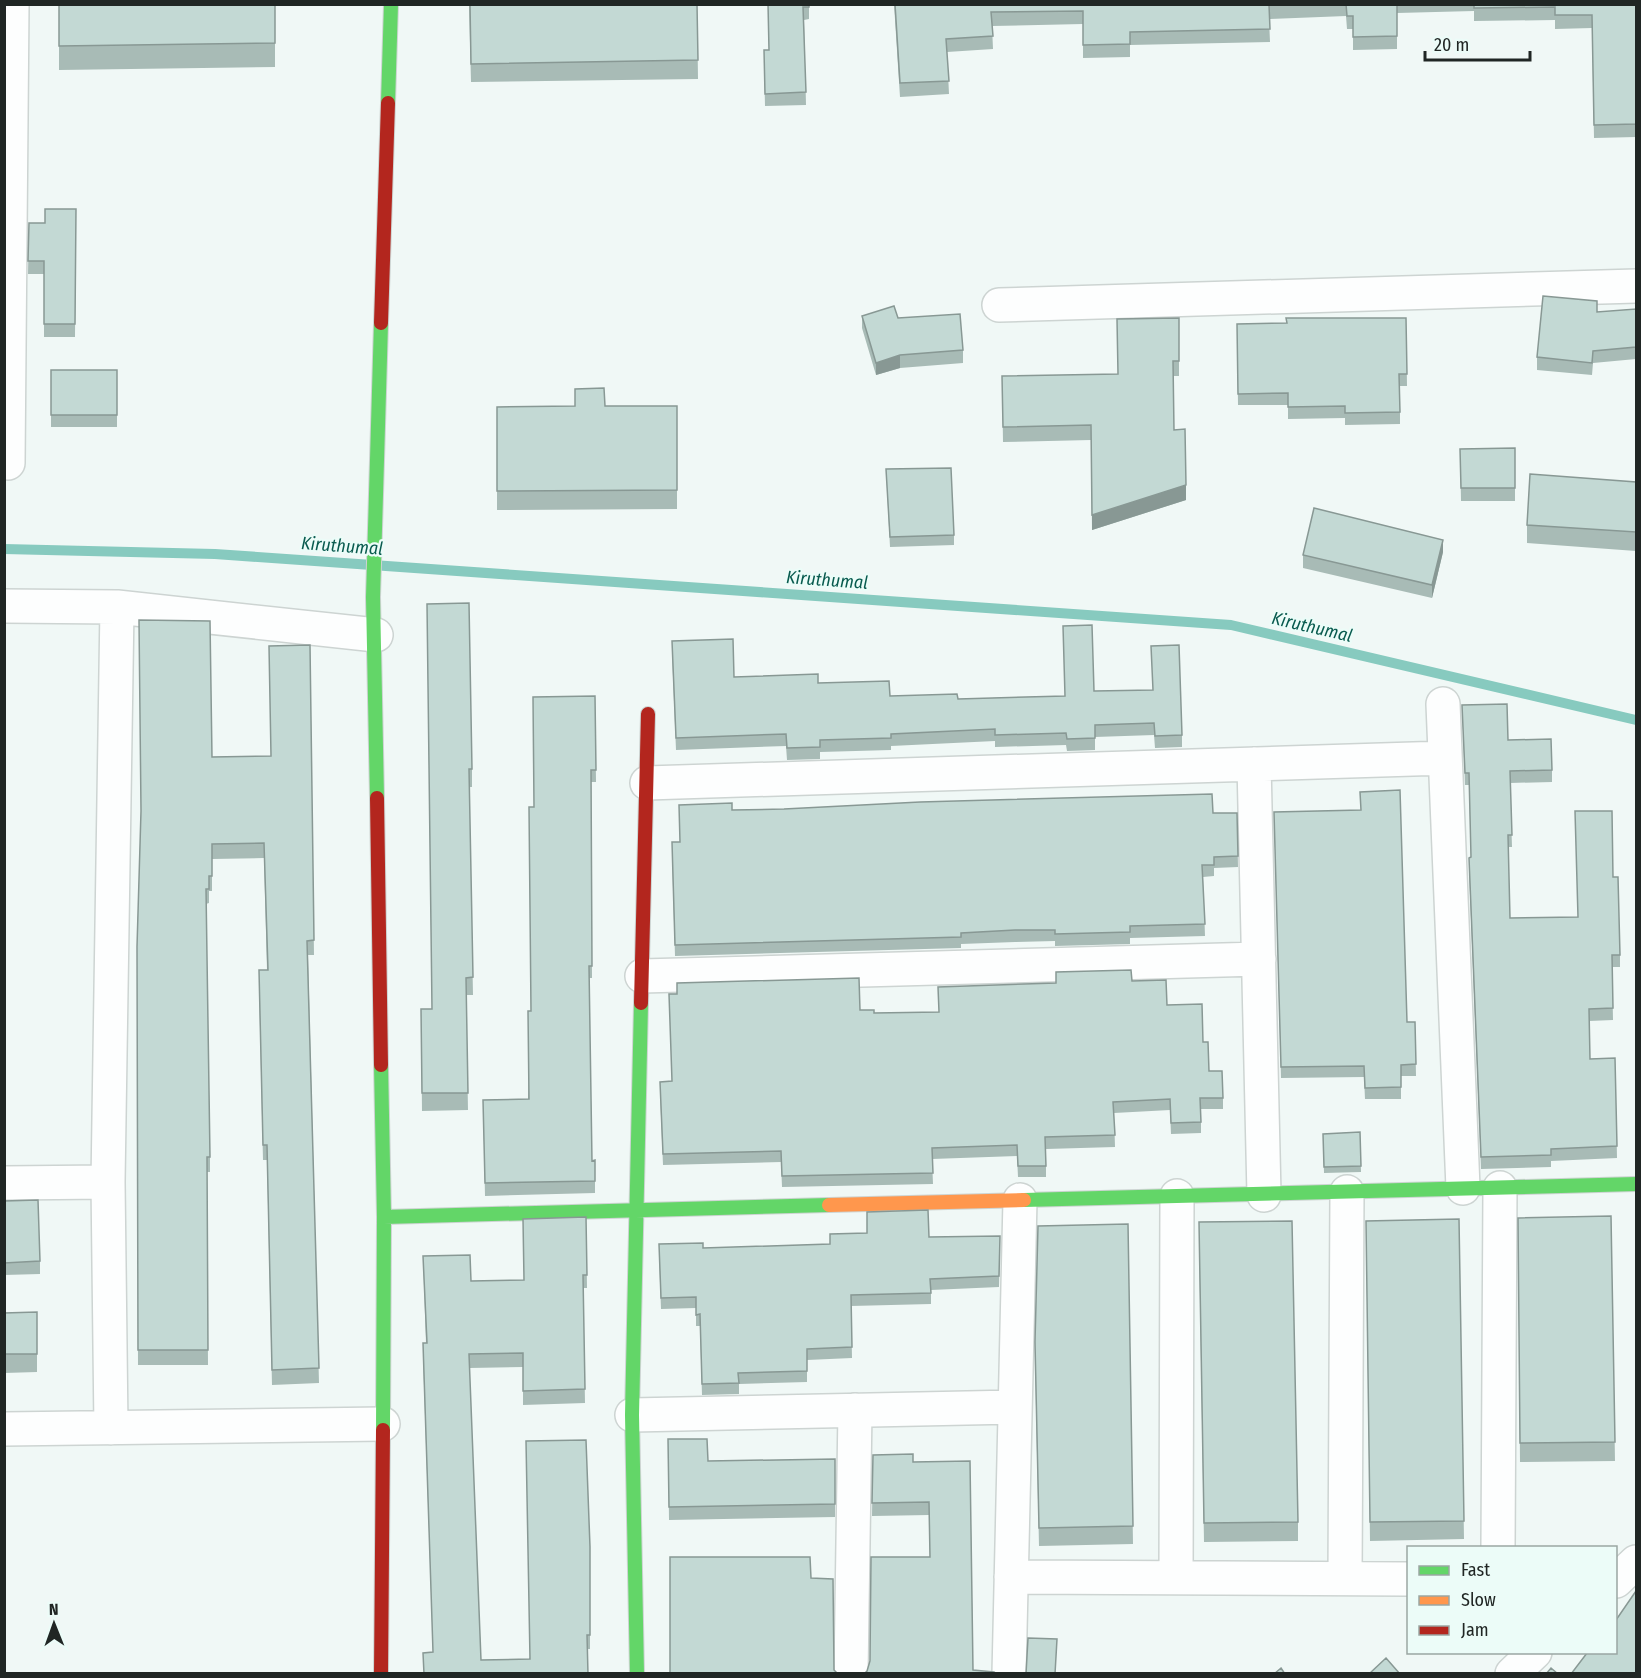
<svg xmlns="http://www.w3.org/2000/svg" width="1641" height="1678" font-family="'Fira Sans Condensed',sans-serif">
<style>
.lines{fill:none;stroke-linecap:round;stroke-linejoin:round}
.stream{stroke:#87cabf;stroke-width:10}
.street-casing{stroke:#cdd4d2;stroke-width:36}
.fast-casing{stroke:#cdd4d2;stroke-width:16}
.slow-casing{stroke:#cdd4d2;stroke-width:16}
.jam-casing{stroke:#cdd4d2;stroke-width:16}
.street{stroke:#fdfefe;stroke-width:33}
.fast{stroke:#63d668;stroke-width:14}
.slow{stroke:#ff974d;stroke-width:14}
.jam{stroke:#b3261e;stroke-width:14}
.wall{fill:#a8bbb6}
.shaded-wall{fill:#889894}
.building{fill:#c3d9d4;stroke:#889894;stroke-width:1.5}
.labels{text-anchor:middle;stroke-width:4.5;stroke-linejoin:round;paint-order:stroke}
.water-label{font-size:18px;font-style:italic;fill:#095b4f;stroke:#ecfcf8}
</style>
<rect width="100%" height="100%" fill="#f0f8f6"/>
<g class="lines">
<path class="stream" d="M4,549L215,554L1231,625L1636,720"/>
<g class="street-casing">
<path id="street" d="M999,305L1636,286
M8,463L12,4
M4,606L117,607L376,635
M1443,704L1463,1188
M1254,764L1264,1195
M647,783L1445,758
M642,976L1259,959
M4,1183L108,1182
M632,1415L1015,1407
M111,1428L108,1182L117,607
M4,1429L383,1424
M1498,1548L1500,1188
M1011,1577L1408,1579
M1176,1578L1177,1196
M1345,1578L1347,1192
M1616,1581L1636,1562
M851,1674L855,1410
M1009,1674L1020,1200
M1512,1674L1535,1652"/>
</g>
<g class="fast-casing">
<path id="fast" d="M388,103L391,4
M377,798L373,597L381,323
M381,1065L384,1217L383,1430
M1024,1200L1636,1184
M384,1217L829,1205
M637,1674L632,1415L641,1003"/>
</g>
<g class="slow-casing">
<path id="slow" d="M829,1205L1024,1200"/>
</g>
<g class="jam-casing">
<path id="jam" d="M381,323L388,103
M377,798L381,1065
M641,1003L648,714
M381,1674L383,1430"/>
</g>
<use href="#street" class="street"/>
<use href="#fast" class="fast"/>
<use href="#slow" class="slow"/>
<use href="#jam" class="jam"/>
</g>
<path class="wall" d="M59,4H275V67L59,70Z
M469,4H697L698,79L471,82Z
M768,4H809V19L804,20L806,105L765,106L764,62L769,50Z
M894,4H1636V137L1594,138L1592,28L1555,29V20L1474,21V11L1397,13V49L1353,50V29H1347L1346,16L1269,19L1270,42L1130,45V57L1083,58V24L992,26L993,49L947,52L949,94L900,97Z
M76,209L75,337H44V274H28L29,223H45Z
M1636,309V359L1593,363L1592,375L1537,370V357L1597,312Z
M862,316L898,318L963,350V363L900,368L876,375L862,328Z
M1179,318V376H1173L1174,430L1186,500L1092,530L1091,440L1003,442L1002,376L1118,374Z
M1406,318L1407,386H1400V424L1345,425V418L1288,419V405H1238L1237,324L1287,323Z
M51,370H117V427H51Z
M677,406V509L497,510V407Z
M1515,448V501H1461L1460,449Z
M886,469L954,535V545L890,547Z
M1636,482V551L1527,543V525Z
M1443,552L1432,598L1303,568V555Z
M427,604L472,769V787H469L473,995H466L468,1110L422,1111L421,1009H432Z
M310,645L314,955H308L319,1383L272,1385L267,1160H263L259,985L267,970L264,858L212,859V891H209V903L206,904L210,1157V1172H207L208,1365H138L137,947L141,815L212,757L271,756Z
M672,653L734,677L818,683L890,696L958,699L1065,696L1094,691L1182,735V747L1155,748L1154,735L1095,737V750L1067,751L1066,745L995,747V741L891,746V750L820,752V759L787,760L786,746L676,750Z
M595,696L596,782H591L592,978H589L592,1161L595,1160V1193L485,1196L483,1100L528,1099L531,1011L534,807Z
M1462,705L1508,740L1552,770V782L1510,783L1512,847H1508L1510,918L1578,917L1613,877L1620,955V967H1612L1613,1020L1589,1021L1590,1059L1615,1058L1617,1158L1551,1161V1167L1481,1169L1469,870V858L1471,857L1469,785H1465Z
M732,810L1213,813H1237L1238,867L1214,868V876L1203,877L1205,936L1130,938V944L1055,946V941L1015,942L961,944V948L675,956L672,854L680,842Z
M1274,812L1407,1022H1415L1416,1076H1401V1099H1365L1364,1077L1281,1078Z
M1132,981L1167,1005L1203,1042L1209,1071L1223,1098V1109H1201V1133L1171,1134L1170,1110L1114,1113L1115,1147L1046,1149V1177H1018L1017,1156L932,1159L933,1184L782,1187L781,1162L663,1165L660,1093L672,1081L860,1010L874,1013L938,1012Z
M1360,1132L1361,1172L1324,1173L1323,1134Z
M4,1201L40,1261V1274L4,1275Z
M1611,1216L1615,1461L1520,1462L1518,1218Z
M586,1217L587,1288H583L585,1403L523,1405V1367L469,1368L481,1660L529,1659L590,1547V1649H587L588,1674H424L433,1652L423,1356L426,1343L423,1256L471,1281L524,1280Z
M1459,1219L1464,1539L1370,1541L1366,1221Z
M1128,1224L1133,1544L1039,1546L1035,1361Z
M1000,1236L999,1287L931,1290V1304L851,1306L852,1358L807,1360V1382L739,1384V1394L702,1395L700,1326H696V1308L661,1309L659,1256L703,1248L830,1244L929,1237Z
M1199,1241L1298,1522V1541L1204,1542Z
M37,1312V1372L4,1373V1313Z
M668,1439L708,1461L835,1459V1517L669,1520Z
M873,1455L913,1462L970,1461L973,1670L867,1671L930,1557L929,1515L872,1516Z"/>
<path class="shaded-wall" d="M900,355V368L876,375V363Z
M1186,485V500L1092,530V515Z
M1443,540V552L1432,598V585Z"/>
<path class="building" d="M59,4H275V43L59,46Z
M470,4H697L698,60L471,64Z
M768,4H809V7H803L806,92L765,94L764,50H769Z
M895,4H1295L1269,5L1270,29L1130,32V44L1083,45V11L991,12L993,36L946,39L949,81L900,83Z
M1346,4H1397V36L1353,37V16H1347Z
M1474,4H1636V124L1594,125L1592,15H1555V7L1474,8Z
M45,209H76L75,324H44V261H28L29,223H45Z
M1543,296L1597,301V312L1636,309V347L1593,351L1592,363L1537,357Z
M894,306L898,318L960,314L963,350L900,355L876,363L862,316Z
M1179,318V361H1173L1174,430L1185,429L1186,485L1092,515L1091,425L1003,427L1002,376L1118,374L1117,319Z
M1286,318H1406L1407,374H1399L1400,412L1345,413V406L1288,407V393L1238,394L1237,324L1287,323Z
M51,370H117V415H51Z
M604,388L605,406H677V490L497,491V407L575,406V389Z
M1515,448V488H1461L1460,449Z
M951,468L954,535L890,537L886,469Z
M1530,474L1636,482V532L1527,525Z
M1314,508L1443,540L1432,585L1303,555Z
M469,603L472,769H469L473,977L466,978L468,1093H422L421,1009H432L427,604Z
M139,620L210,621L212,757L271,756L269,646L310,645L314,940L307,941L319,1368L272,1370L267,1145H263L259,970H268L264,843L212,844V876H209V889H206L210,1157H207L208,1350H138L137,947L141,811Z
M1092,625L1094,691L1153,690L1151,646L1179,645L1182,735L1155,736L1154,723L1095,725V738L1067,739L1066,733L995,735V729L891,734V738L820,740V747L787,748L786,734L676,738L672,641L733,639L734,677L818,674V683L889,681L890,696L957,694L958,699L1065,696L1063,626Z
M595,696L596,770H591L592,966H589L592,1161L595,1160V1181L485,1183L483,1100L529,1099L528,1011H531L529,807H534L533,697Z
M1507,704L1508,740L1551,739L1552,770L1510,771L1512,835H1508L1510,918L1578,917L1575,811H1612L1613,877H1618L1620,955H1612L1613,1008L1589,1009L1590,1059L1615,1058L1617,1146L1551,1149V1155L1481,1157L1469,858L1471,857L1469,773H1465L1462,705Z
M1400,790L1407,1022H1415L1416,1064L1401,1065V1087L1365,1088L1364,1066L1281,1067L1274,812L1361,810L1360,792Z
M1212,794L1213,813H1237L1238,856L1214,857V865H1202L1205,924L1130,926V932L1055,934V930H1015L961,933V937L675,945L672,842H680L679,805L732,803V810L784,809L920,802Z
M1131,970L1132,981L1166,980L1167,1005L1202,1004L1203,1042H1208L1209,1071H1222L1223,1098H1200L1201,1122L1171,1123L1170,1099L1113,1102L1115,1135L1045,1137L1046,1166H1018L1017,1145L932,1148L933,1173L782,1176L781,1151L663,1154L660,1082L672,1081L669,994H677V983L859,978L860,1010H874V1013L939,1012L938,987L1056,983V972Z
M1360,1132L1361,1166L1324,1167L1323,1134Z
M38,1200L40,1261L4,1263V1201Z
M928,1210L929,1237L1000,1236L999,1276L930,1279L931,1293L851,1295L852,1347L807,1349V1371L738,1373L739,1383L702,1384L700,1314L696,1315V1297L661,1298L659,1244L703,1243V1248L830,1244V1234L867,1233V1212Z
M1611,1216L1615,1442L1520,1443L1518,1218Z
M586,1217L587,1275H583L585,1389L523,1391V1353L469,1354L481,1660L530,1659L526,1441L586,1440L590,1547V1635H587L588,1674H424L423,1653L433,1652L423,1343H427L423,1256L470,1255L471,1281L524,1280L523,1219Z
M1459,1219L1464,1521L1370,1522L1366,1221Z
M1292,1221L1298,1522L1204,1523L1199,1222Z
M1128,1224L1133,1526L1039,1528L1035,1342L1038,1226Z
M37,1312V1354H4V1313Z
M668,1439H707L708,1461L835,1459V1504L669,1507Z
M913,1454V1462L970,1461L973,1670L994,1672L997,1674H864L867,1671L870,1661L871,1557H930L929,1502L872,1503L873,1455Z
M670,1557H810L811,1578L833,1579L834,1670L838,1674H670Z
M1636,1591V1674H1571L1587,1653H1616V1620Z
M1028,1638L1057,1639L1055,1674H1026Z
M1386,1658L1400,1674H1369Z
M1281,1668L1285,1674H1274Z
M1551,1668L1558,1674H1546Z"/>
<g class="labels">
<g class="water-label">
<text transform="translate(342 546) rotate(4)" y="6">Kiruthumal</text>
<text transform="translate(827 580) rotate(4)" y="6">Kiruthumal</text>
<text transform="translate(1312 627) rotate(13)" y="6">Kiruthumal</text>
</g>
</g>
<rect width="1641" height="1678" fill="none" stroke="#202624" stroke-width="12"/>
<rect x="1407" y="1546" width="210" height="108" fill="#ecfcf8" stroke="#9aa6a3" stroke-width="1.5"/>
<rect x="1419" y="1566" width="30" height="9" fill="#63d668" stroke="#9aa6a3" stroke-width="1.5"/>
<text x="1461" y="1576" font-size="18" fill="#202624">Fast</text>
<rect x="1419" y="1596" width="30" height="9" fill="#ff974d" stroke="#9aa6a3" stroke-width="1.5"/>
<text x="1461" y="1606" font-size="18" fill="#202624">Slow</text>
<rect x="1419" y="1626" width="30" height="9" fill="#b3261e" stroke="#9aa6a3" stroke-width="1.5"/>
<text x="1461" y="1636" font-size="18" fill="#202624">Jam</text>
<g transform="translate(54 1624) rotate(359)" stroke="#ecfcf8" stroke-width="4.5" paint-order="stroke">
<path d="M0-4.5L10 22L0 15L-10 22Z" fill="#202624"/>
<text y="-9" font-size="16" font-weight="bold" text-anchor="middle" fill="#202624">N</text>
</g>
<path d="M1425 51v9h105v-9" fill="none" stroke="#202624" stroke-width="3"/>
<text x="1434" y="51" font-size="18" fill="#202624" stroke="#ecfcf8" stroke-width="4.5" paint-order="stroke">20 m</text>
</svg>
